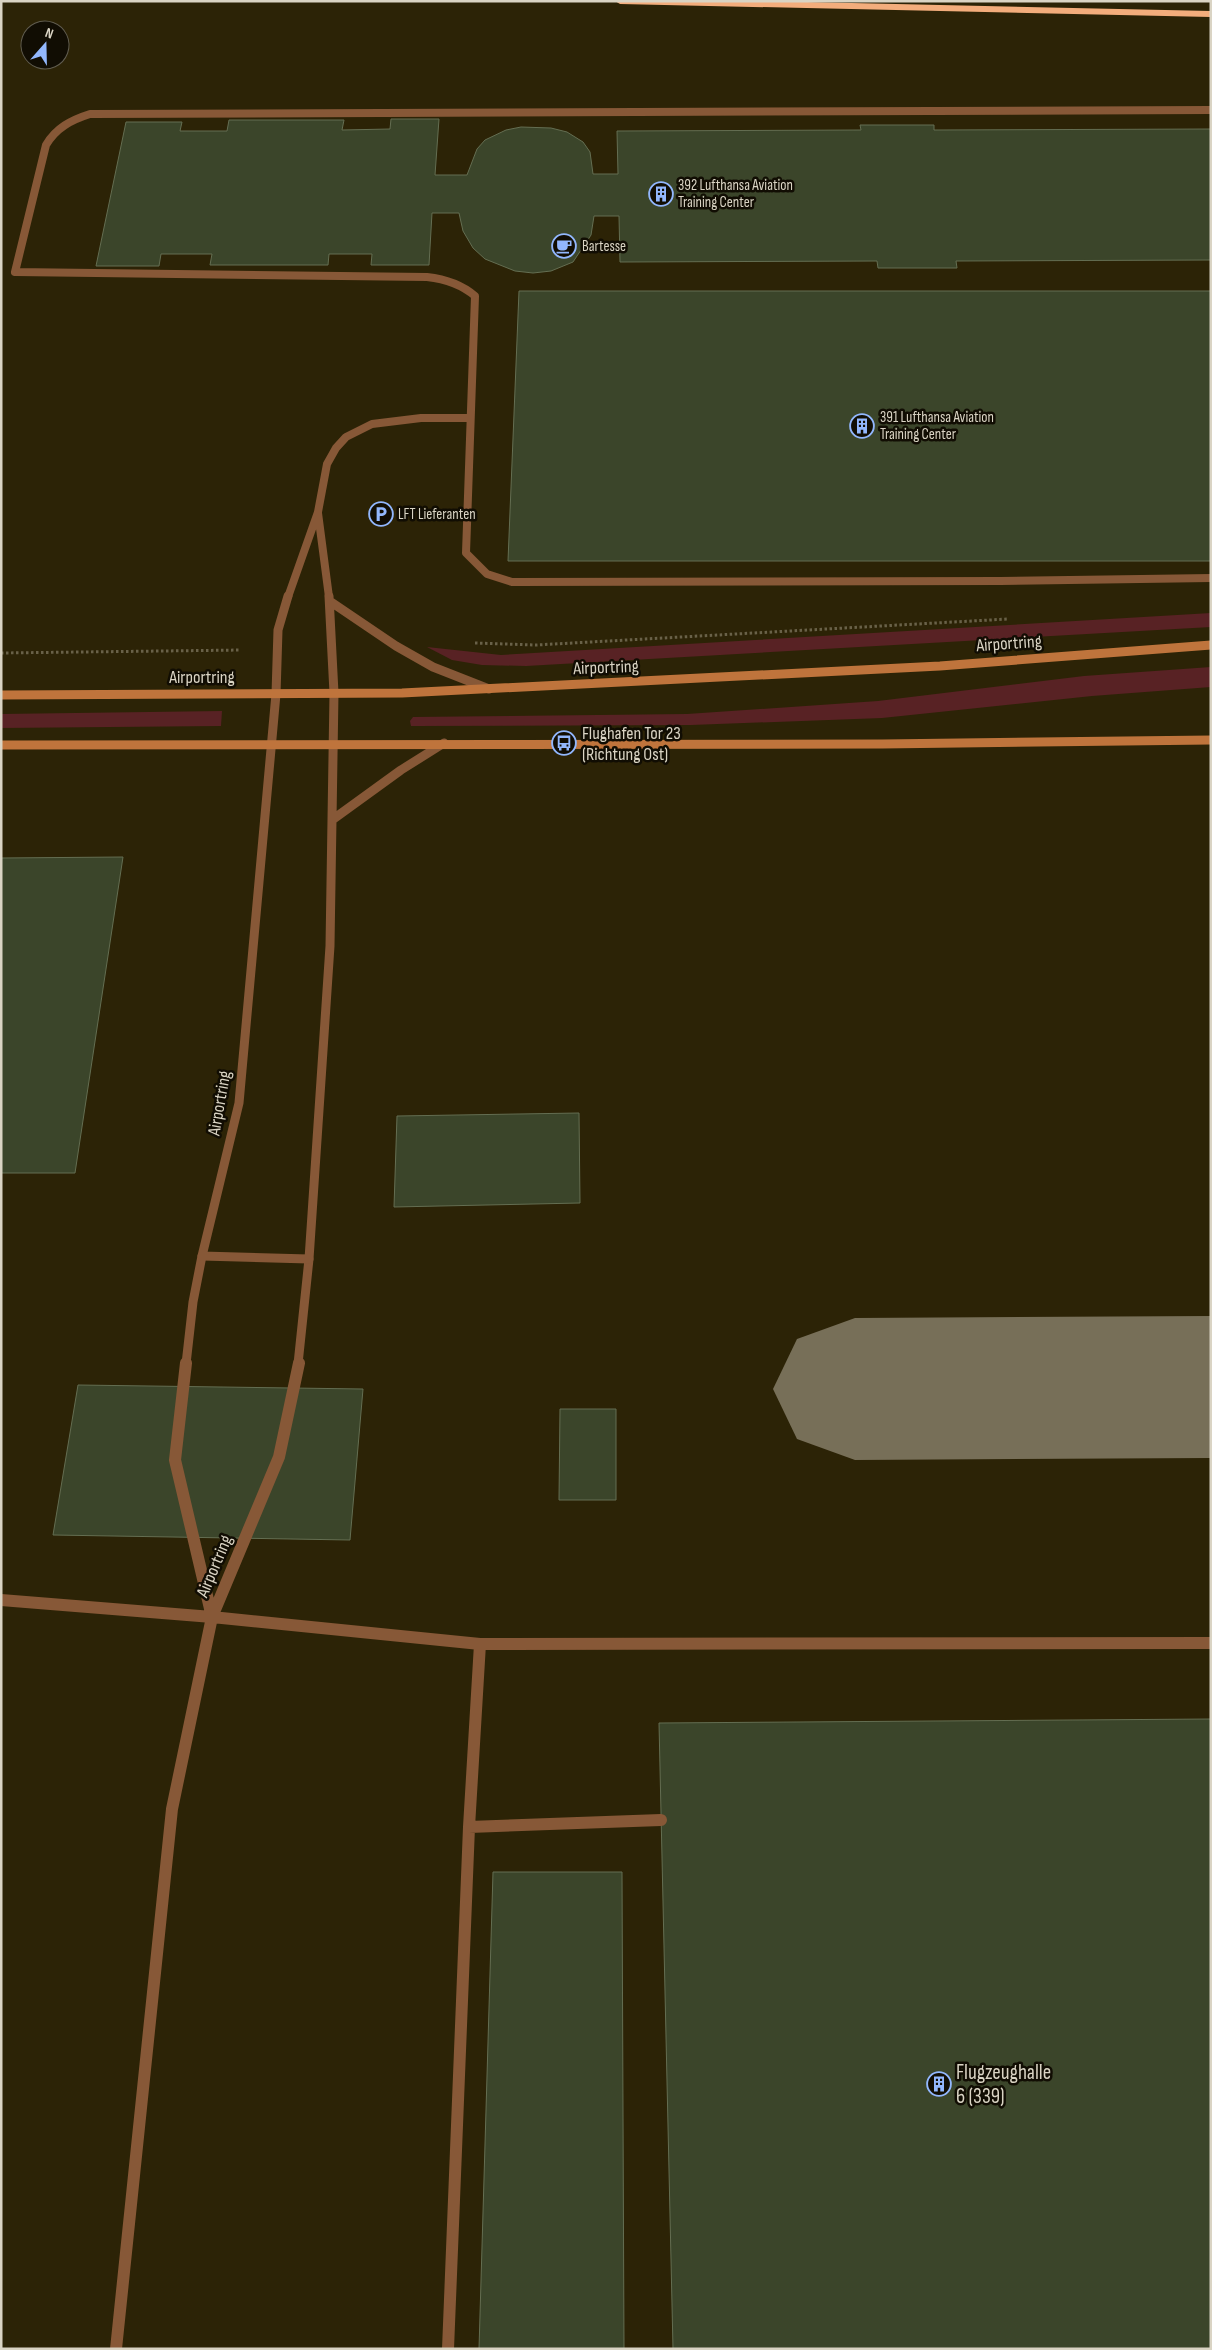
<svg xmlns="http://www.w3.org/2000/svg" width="1212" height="2350" font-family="'Sofia Sans Condensed',sans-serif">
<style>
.green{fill:#582224}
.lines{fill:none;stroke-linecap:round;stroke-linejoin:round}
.taxiway{fill:#776f58;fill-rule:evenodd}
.building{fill:#3b452a;stroke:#646e52}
.path{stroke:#696148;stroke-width:3;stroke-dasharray:2.5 2.5;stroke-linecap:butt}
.lane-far2{stroke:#875837;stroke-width:8}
.lane-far1{stroke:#875837;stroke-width:9}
.lane{stroke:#875837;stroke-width:12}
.street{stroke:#875837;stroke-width:9}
.secondary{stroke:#bf743c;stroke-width:9}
.highway{fill:#f3ad7c;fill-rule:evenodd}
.labels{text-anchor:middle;stroke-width:5;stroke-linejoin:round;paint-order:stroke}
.far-poi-label{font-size:15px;fill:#dad4c4;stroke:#110d03;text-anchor:start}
.street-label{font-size:18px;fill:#dad4c4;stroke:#110d03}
.poi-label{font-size:18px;fill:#dad4c4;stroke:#110d03;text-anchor:start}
.near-poi-label{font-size:21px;fill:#dad4c4;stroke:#110d03;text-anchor:start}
</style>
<rect width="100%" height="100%" fill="#2c2306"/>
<path class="green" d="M1211,613V627L526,666L482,665L452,660L427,647L501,655Z
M1211,667V687L1092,696L882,718L691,725L411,726L410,721L413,717L687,714L878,701L1084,676Z
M222,711L221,726L1,728V714Z"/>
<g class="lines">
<path class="taxiway" d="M1211,1316V1458L855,1460L797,1439L773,1389L797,1339L855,1318Z"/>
</g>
<path class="building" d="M391,119H439L435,175H467L477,149L485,140L506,130L521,127L551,128L567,132L583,142L590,152L593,174H618L617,131L861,130L860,125H934V130L1211,129V260L956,261L957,268H878L877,261L620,262L619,216H594L591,235L573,262L551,271L533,273L515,271L485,259L473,248L463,231L459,213H432L429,265H371L372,254H329L328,265H210L212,254H161L159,266H96L126,122H182L180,131H227L229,120H344L342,130L390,129Z
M519,291H1211V561H508Z
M123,857L75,1173H1V858Z
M579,1113L580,1203L394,1207L397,1116Z
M78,1385L363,1389L350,1540L53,1535Z
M560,1409H616V1500H559Z
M1211,1719V2349H673L659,1723Z
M493,1872H622L624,2349H479Z"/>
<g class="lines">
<path class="path" d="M475,643L536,645L1008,619
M1,653L241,650"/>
<path class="lane-far2" d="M1211,110L90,114C71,120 56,128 46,145L15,272L427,277C445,279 461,284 475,296L466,553L487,574L512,582L1000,581L1211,578
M318,513L329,597
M288,597L318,512L327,464L336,448L346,437L372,424L421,418H469"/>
<path class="lane-far1" d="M329,596L334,693
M331,602L396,646L433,667L489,689
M276,694L278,630L288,596
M186,1364L193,1302L202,1256
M298,1364L309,1259"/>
<path class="lane" d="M186,1363L175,1460L212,1617
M1,1600L212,1617L480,1644L1211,1643
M480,1644L469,1827L661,1820
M116,2349L172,1809L212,1617L279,1457L299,1363
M448,2349L469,1827"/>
<path class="street" d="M276,694L239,1103L202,1256L309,1259L330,946L334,693
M332,820L401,770L444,743"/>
<path class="secondary" d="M1,695L402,693L940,666L1211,645
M1,745L882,744L1211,740"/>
<path class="highway" d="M615,1H763L1211,11V17L620,4Z"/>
</g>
<defs>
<g id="building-ring" transform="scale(1.25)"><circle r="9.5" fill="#110d03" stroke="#92b7fd" stroke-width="1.5"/><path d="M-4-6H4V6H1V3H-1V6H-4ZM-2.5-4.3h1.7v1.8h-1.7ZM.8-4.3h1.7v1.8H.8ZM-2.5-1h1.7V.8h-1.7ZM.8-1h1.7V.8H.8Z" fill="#92b7fd"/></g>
<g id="cafe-ring" transform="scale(1.25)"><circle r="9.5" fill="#110d03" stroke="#92b7fd" stroke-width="1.5"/><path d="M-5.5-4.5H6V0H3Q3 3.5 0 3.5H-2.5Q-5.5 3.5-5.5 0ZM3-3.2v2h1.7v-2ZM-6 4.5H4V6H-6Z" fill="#92b7fd"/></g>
<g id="parking-ring" transform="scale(1.25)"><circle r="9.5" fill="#110d03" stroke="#92b7fd" stroke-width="1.5"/><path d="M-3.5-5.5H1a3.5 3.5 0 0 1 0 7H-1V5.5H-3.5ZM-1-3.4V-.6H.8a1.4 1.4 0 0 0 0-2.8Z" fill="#92b7fd"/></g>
<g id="bus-ring" transform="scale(1.25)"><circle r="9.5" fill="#110d03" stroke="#92b7fd" stroke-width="1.5"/><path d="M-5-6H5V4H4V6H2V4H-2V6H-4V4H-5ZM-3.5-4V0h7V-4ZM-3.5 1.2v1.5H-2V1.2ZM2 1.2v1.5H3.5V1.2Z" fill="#92b7fd"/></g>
</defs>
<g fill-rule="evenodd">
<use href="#building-ring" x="661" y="194"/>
<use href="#cafe-ring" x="564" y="246"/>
<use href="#building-ring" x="862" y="426"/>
<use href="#parking-ring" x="381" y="514"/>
<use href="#bus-ring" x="564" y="743"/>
<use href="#building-ring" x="939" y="2084"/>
</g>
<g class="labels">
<g class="far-poi-label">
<text x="678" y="190">392 Lufthansa Aviation<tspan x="678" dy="17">Training Center</tspan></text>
<text x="582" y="251">Bartesse</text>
<text x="880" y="422">391 Lufthansa Aviation<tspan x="880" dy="17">Training Center</tspan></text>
<text x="398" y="519">LFT Lieferanten</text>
</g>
<g class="street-label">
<text transform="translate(1009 643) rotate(-4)" y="6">Airportring</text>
<text transform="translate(606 667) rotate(-2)" y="6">Airportring</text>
<text x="202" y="683">Airportring</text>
<text transform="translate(219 1103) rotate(-80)" y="6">Airportring</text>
<text transform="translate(214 1566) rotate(-67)" y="6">Airportring</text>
</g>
<g class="poi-label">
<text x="582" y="739">Flughafen Tor 23<tspan x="582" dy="21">(Richtung Ost)</tspan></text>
</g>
<g class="near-poi-label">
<text x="956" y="2079">Flugzeughalle<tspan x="956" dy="24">6 (339)</tspan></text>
</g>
</g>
<rect width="1212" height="2350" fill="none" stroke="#dad4c4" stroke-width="5"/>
<g transform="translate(45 45) rotate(20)"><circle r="24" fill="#110d03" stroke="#615d50"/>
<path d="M0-4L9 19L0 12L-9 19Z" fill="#92b7fd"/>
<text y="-8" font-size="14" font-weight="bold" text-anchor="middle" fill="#dad4c4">N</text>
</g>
</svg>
